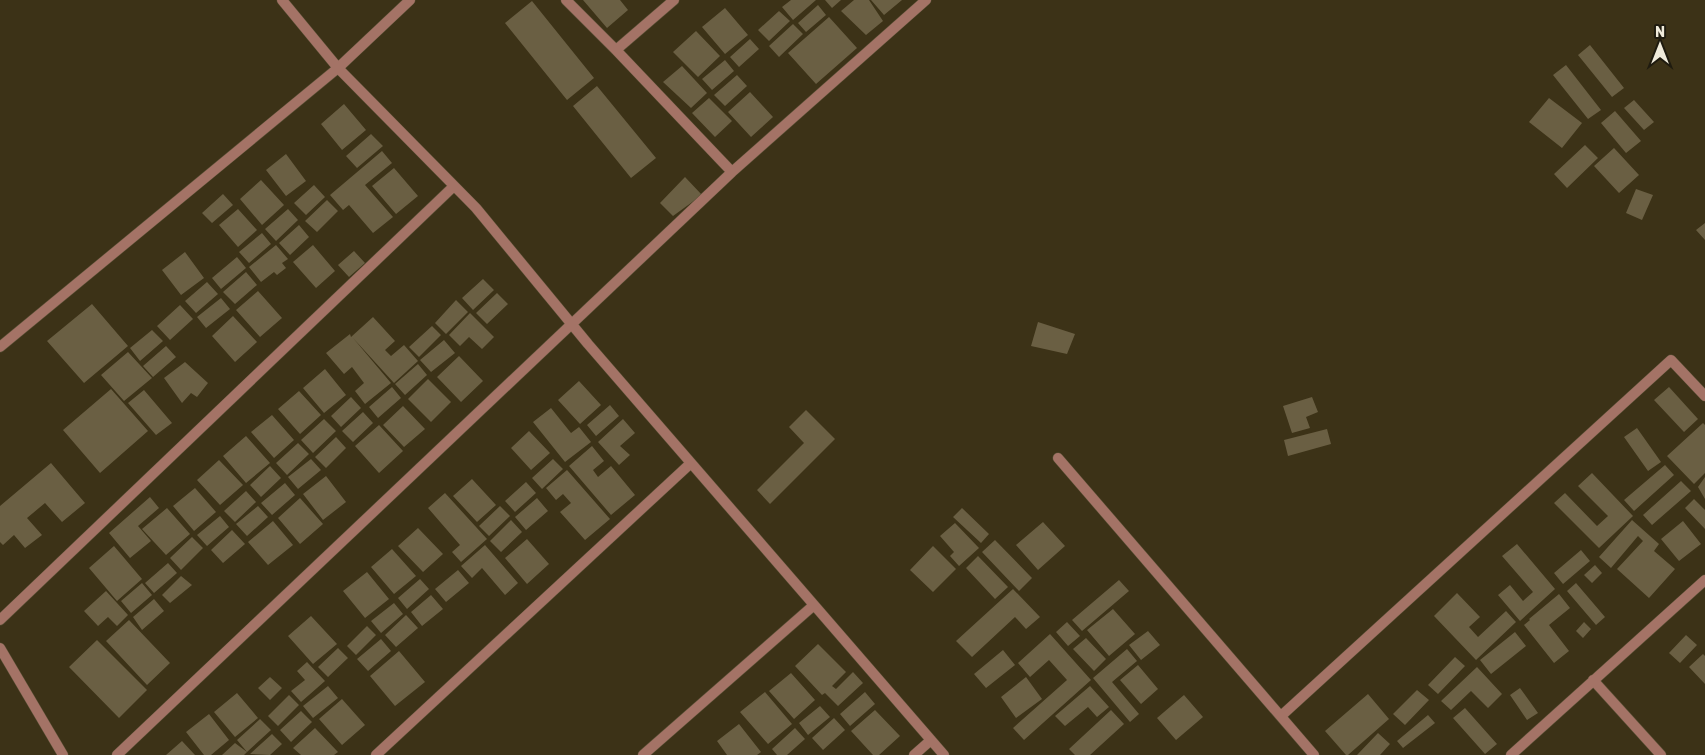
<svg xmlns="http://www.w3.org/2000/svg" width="1705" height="755" font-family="Rubik,sans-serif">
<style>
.building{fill:#6a5f43}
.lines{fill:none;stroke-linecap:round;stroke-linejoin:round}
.minor-casing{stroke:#595036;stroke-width:11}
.minor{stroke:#a47366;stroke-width:10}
</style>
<rect width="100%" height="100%" fill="#3c3217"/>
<path class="building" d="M583,0H620L628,10L607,28Z
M791,0H816L793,20L782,7Z
M825,0H841L832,8Z
M854,0H869L883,21L866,35L841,11Z
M871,0H902L884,15Z
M532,1L594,78L567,100L505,23Z
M818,5L826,15L806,32L798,23Z
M725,8L748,35L725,54L702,27Z
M779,11L790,21L769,41L758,30Z
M829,17L857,48L816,84L788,53Z
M793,24L803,34L779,57L769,46Z
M696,31L720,56L698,77L673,52Z
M750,39L759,49L739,67L730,57Z
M1590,45L1624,88L1612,97L1578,55Z
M725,60L734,71L712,90L702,79Z
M1566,65L1601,110L1588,119L1553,75Z
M682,66L707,93L691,108L663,82Z
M737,75L747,86L725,106L714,95Z
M597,86L656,158L631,178L573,106Z
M750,92L773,117L751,137L728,112Z
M709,98L732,121L715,137L692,113Z
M1549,98L1582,123L1562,148L1529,122Z
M1634,100L1654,122L1644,130L1624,108Z
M344,104L366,130L342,150L321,124Z
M1615,111L1641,141L1626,153L1601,123Z
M371,134L383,146L357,168L346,156Z
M1585,145L1598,158L1567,188L1554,174Z
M1614,148L1639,175L1619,193L1594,166Z
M382,151L392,163L365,185L393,217L373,233L349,205L343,210L330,195Z
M286,154L306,181L286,196L266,170Z
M394,168L418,196L396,214L372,186Z
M685,177L702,195L673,216L660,203Z
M261,180L284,205L262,225L240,199Z
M314,185L325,197L306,215L294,203Z
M1636,189L1653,195L1642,220L1626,213Z
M223,194L233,205L212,223L202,213Z
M327,200L338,211L317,232L305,221Z
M238,209L257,230L238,247L219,225Z
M288,209L298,220L276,241L265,229Z
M1705,223V240L1696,230Z
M299,225L309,237L290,255L279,243Z
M262,233L271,244L249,263L239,252Z
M276,245L288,259L282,263L286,268L277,275L274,272L261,282L249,267Z
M313,245L335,271L316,288L293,262Z
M354,251L365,263L349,277L338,265Z
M185,252L204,278L181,295L162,270Z
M237,257L246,268L221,289L212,278Z
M246,272L257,285L235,304L223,292Z
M483,279L494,290L473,310L462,298Z
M207,282L218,294L196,313L185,301Z
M258,291L282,318L260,337L236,310Z
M497,293L508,304L487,324L476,313Z
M221,298L230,309L206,328L197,317Z
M456,300L468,312L446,334L435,323Z
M92,304L128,346L84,383L47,341Z
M180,305L193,319L170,340L157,326Z
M470,313L494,337L482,349L469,337L460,346L449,335Z
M233,316L257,342L235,362L212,336Z
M373,317L395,341L385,350L391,356L404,345L418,361L394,383L353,338L391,383L365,404L355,391L364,383L352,367L344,374L326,353L350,334L351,337Z
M1038,322L1075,334L1067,354L1031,346Z
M432,326L441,335L419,357L409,347Z
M152,330L163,341L140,361L130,348Z
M444,340L455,353L431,372L420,360Z
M166,346L176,357L153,377L143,366Z
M128,352L152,378L124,401L101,375Z
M459,356L483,381L461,402L437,377Z
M185,362L208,383L197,397L191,393L182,403L164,378Z
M418,364L427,375L405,395L395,384Z
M325,369L346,395L324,413L303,388Z
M428,379L451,402L431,422L408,399Z
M579,381L601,405L580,424L558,400Z
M392,387L401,398L378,418L369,407Z
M1669,387L1698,419L1684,432L1654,400Z
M111,389L148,431L100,473L63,430Z
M144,390L172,423L156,435L128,403Z
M299,391L321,415L300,434L278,409Z
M351,397L361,408L341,427L331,416Z
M1312,397L1318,412L1306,417L1310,428L1292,433L1283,406Z
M610,405L619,416L596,436L587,425Z
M403,406L425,429L404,447L383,425Z
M551,408L571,433L579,427L591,442L565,462L533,422Z
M806,410L835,439L770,504L757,490L804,443L789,427Z
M363,412L373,423L353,442L342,431Z
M272,415L294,440L274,458L251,432Z
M324,419L336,431L313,453L301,440Z
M623,419L635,433L620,446L630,455L619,465L598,442Z
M1703,423L1705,425V473L1694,484L1667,456Z
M379,425L403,451L379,473L355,446Z
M1637,428L1661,462L1648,471L1624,437Z
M1327,429L1331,444L1288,456L1284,440Z
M529,431L550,453L531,470L511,448Z
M246,436L270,463L246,483L223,456Z
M336,437L346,448L326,468L315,457Z
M298,443L309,454L287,475L276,463Z
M592,446L604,461L593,470L598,477L611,466L635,495L611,515L569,466Z
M311,459L321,470L298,489L288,477Z
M553,459L563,469L542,489L532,478Z
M219,460L243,485L220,505L197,480Z
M51,463L85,503L62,522L45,503L27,518L42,535L25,548L14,535L3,545L0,542V506Z
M1665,465L1674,475L1634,511L1624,500Z
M270,466L281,478L261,497L250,485Z
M567,470L610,519L585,540L560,512L571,503L563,494L556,500L546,488Z
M1592,473L1633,516L1599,548L1554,503L1565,493L1597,526L1608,516L1578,486Z
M326,476L346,502L323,520L303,494Z
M1705,477V499L1698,487Z
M472,479L496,505L477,522L453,496Z
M1681,481L1691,491L1652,525L1643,515Z
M526,482L536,493L515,512L505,501Z
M285,483L295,495L272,515L261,503Z
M195,488L216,512L194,531L173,506Z
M246,491L256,502L235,522L224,511Z
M445,493L487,539L461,562L452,552L460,545L428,508Z
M150,497L159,508L138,526L151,541L130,558L109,533Z
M300,498L323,524L300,544L278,518Z
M537,498L548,511L526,530L515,517Z
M1694,499L1705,510V529L1685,508Z
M258,506L268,517L247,536L236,524Z
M500,506L510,516L489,536L479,526Z
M167,508L190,534L166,555L142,529Z
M962,508L989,534L981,543L953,517Z
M220,516L229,527L207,546L197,535Z
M511,520L522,532L501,552L490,541Z
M1632,520L1659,544L1654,551L1675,569L1649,598L1617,569L1643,541L1638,536L1611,568L1599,557Z
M273,521L293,545L268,565L248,542Z
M1683,521L1701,544L1679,561L1661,539Z
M1043,522L1065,546L1038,570L1016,545Z
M955,523L979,548L959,566L950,556L954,552L940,536Z
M418,528L443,554L423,572L398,546Z
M232,530L245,544L223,563L211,550Z
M192,537L203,548L181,570L170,558Z
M527,539L549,564L527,584L505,558Z
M995,540L1032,578L1019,591L982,552Z
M1517,544L1555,589L1520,621L1498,595L1510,585L1523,601L1533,592L1502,556Z
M485,545L518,583L505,595L482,568L472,578L461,566Z
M114,546L142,579L117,601L89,568Z
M933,546L956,569L933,592L910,570Z
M392,549L416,576L394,594L371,567Z
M1581,550L1590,561L1563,584L1554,573Z
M978,556L1008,587L995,599L966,568Z
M168,563L177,573L154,593L145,583Z
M1595,565L1602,573L1592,583L1584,575Z
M458,570L469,583L446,602L435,589Z
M367,572L389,599L365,618L343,591Z
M181,576L192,585L170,603L162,595Z
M420,579L429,589L407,609L398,598Z
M1119,580L1129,591L1082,631L1072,620Z
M142,583L152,595L131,613L121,601Z
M1576,583L1605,617L1596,625L1567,591Z
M1013,589L1040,617L1026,629L1015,617L972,657L956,641Z
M106,591L128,615L117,626L108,617L98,626L84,611Z
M1457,593L1480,617L1469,627L1478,637L1506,611L1516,622L1476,660L1434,616Z
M1559,594L1570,608L1549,625L1569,651L1554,663L1524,625L1530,620L1529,619Z
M431,595L443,609L422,626L411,612Z
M154,599L164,611L142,630L133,617Z
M394,603L403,614L381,633L371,621Z
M1113,609L1135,634L1109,656L1087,630Z
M406,615L418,628L396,647L385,635Z
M311,616L337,644L313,664L288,636Z
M129,620L170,663L147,685L106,641Z
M1067,622L1080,636L1068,646L1056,632Z
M1584,622L1591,629L1583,638L1576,631Z
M367,626L376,635L356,655L347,646Z
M1148,631L1160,645L1141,660L1129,645Z
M1515,632L1526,646L1491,674L1480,660Z
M1050,634L1091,680L1024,740L1013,728L1067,680L1049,660L1030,677L1018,663Z
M1686,635L1697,645L1680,663L1669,653Z
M1086,638L1106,659L1094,671L1073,649Z
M381,639L391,651L368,671L357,659Z
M97,640L147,690L119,718L69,667Z
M818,644L846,672L832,686L836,689L853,672L863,683L838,706L825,693L822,695L795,666Z
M338,648L348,658L328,677L318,667Z
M1127,649L1137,661L1112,682L1139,714L1130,722L1093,678Z
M1003,650L1015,665L986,688L974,674Z
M399,651L425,682L395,706L370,676Z
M1703,654L1705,656V684L1689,667Z
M1455,657L1465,666L1438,694L1428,685Z
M307,662L325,681L301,702L291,691L305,680L297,671Z
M1138,665L1158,689L1141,704L1120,680Z
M1477,667L1502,694L1488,708L1471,691L1451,710L1441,701Z
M791,673L815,700L794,719L769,691Z
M270,677L282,688L270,700L258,688Z
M1026,677L1042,699L1016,718L1001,697Z
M328,686L338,698L313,718L303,706Z
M1090,686L1109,707L1097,717L1088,707L1065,726L1055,716Z
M1520,688L1538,713L1527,720L1510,695Z
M1417,690L1429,700L1405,725L1393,714Z
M765,692L792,724L768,744L740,712Z
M865,692L875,704L850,726L840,714Z
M237,693L258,718L235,737L214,712Z
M1368,694L1389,719L1348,755H1346L1325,731Z
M289,695L299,705L278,726L268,716Z
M1184,695L1203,717L1176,740L1157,718Z
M342,699L365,725L342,745L319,719Z
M820,706L830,717L808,735L799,723Z
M1465,708L1497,744L1485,754L1453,718Z
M875,710L900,736L879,755H873L851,731Z
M1111,710L1124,724L1090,755H1075L1069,749Z
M301,711L312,722L291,742L280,730Z
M209,714L229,740L211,755H204L186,732Z
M1428,715L1435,723L1403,748L1397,741Z
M834,718L845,730L823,750L812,738Z
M260,719L271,730L247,752L237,740Z
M739,724L761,752L757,755H727L717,741Z
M315,728L338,752L334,755H301L293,748Z
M795,728L805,739L787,755H777L772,749Z
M1378,733L1390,744L1380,755H1357Z
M272,734L282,744L270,755L250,754Z
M182,741L195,755H166Z
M235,743L247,752L244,755H222Z"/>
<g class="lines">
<g class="minor-casing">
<path id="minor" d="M282,0L338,68L410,0
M566,0L616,50L732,172
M616,50L674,0
M0,347L338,68L476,208L588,344L944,755
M1058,458L1314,755
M0,620L454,186
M0,648L63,755
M1593,680L1661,755
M1281,716L1671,360L1705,396
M117,755L732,172L926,0
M376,755L691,463
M643,755L814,605
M914,755L931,740
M1511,755L1705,580"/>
</g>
<use href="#minor" class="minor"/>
</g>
<g transform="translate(1660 45)" stroke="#1f1b0f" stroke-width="4" paint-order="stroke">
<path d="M0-4L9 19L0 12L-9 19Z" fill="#f0ebdb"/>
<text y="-8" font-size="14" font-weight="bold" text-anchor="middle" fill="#f0ebdb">N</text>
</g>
</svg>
